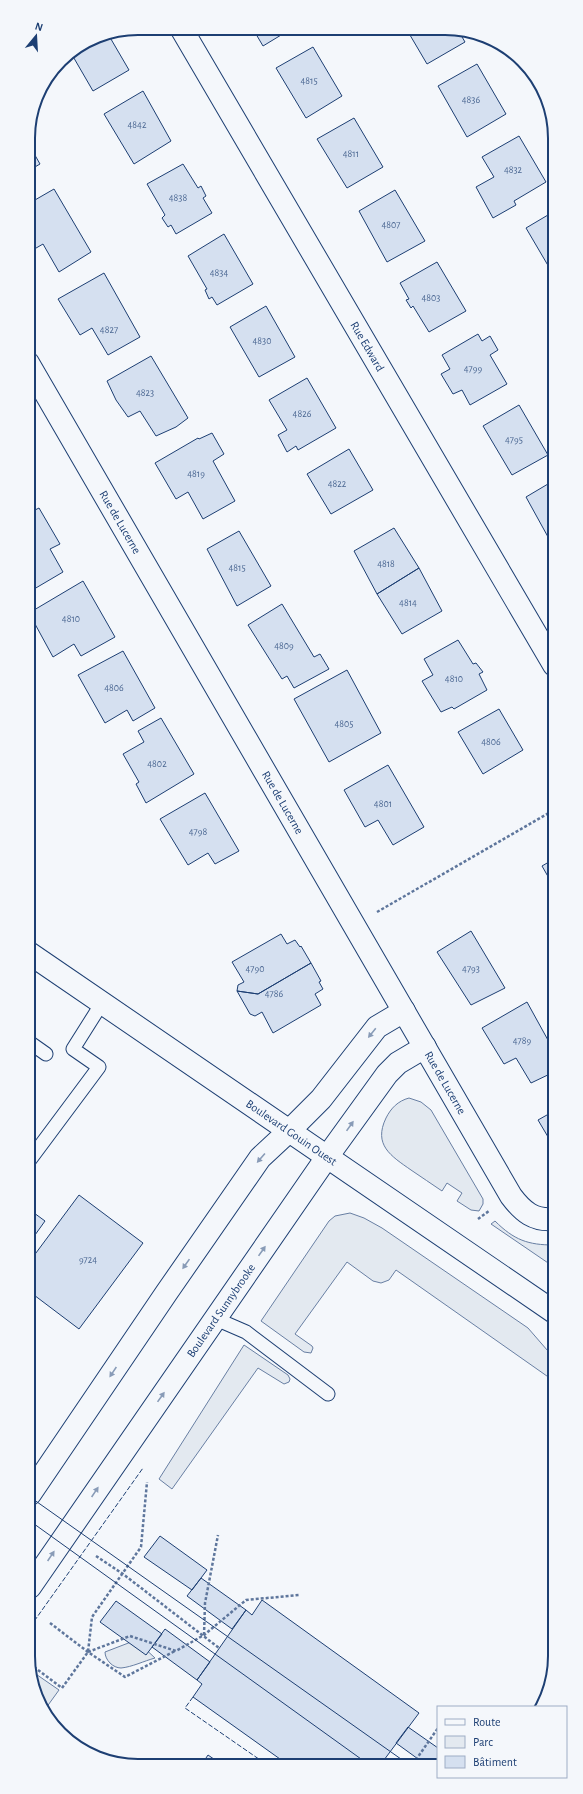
<svg xmlns="http://www.w3.org/2000/svg" width="583" height="1794" font-family="'Alegreya Sans',sans-serif">
<style>
.green{fill:#e3e9f0;stroke:#687fa3}
.building{fill:#d5e0f0;stroke:#1d3f73}
.lines{fill:none;stroke-linecap:round;stroke-linejoin:round}
.service-casing{stroke:#1d3f73;stroke-width:15}
.minor-casing{stroke:#1d3f73;stroke-width:24}
.tertiary-casing{stroke:#1d3f73;stroke-width:24}
.secondary-casing{stroke:#1d3f73;stroke-width:24}
.path{stroke:#5e769c;stroke-width:2.5;stroke-dasharray:3 2;stroke-linecap:butt}
.service{stroke:#f4f7fb;stroke-width:13}
.minor{stroke:#f4f7fb;stroke-width:22}
.tertiary{stroke:#f4f7fb;stroke-width:22}
.secondary{stroke:#f4f7fb;stroke-width:22}
.tram{stroke:#1d3f73;stroke-width:1}
.fence{stroke:#1d3f73;stroke-width:1;stroke-dasharray:5 2;stroke-linecap:butt}
.oneway{fill:#889bb7}
.labels{text-anchor:middle;stroke-width:3;stroke-linejoin:round;paint-order:stroke}
.number-label{font-size:10px;fill:#4b6792}
.street-label{font-size:12px;fill:#1d3f73;stroke:#f4f7fb}
.rim{fill:none;stroke:#1d3f73;stroke-width:2}
</style>
<rect width="100%" height="100%" fill="#f4f7fb"/>
<path class="green" d="M409,1098L421,1102L431,1110L483,1199V1204L479,1211L471,1210L457,1201L462,1193L447,1183L442,1191C432,1184 421,1177 411,1170C391,1156 373,1145 386,1118C391,1108 398,1101 409,1098Z
M350,1213L364,1218L382,1228L528,1328L554,1358V1381L396,1270L389,1280L381,1283L373,1281L347,1262L295,1334L312,1346L313,1348L311,1353L304,1352L261,1321L329,1221L335,1216Z
M495,1221C514,1240 528,1245 554,1245V1267L491,1224Z
M244,1345L288,1375L290,1379L289,1382L284,1384L258,1368L172,1489L159,1479Z
M131,1642L141,1645L155,1658C144,1661 132,1667 121,1668C113,1668 105,1660 105,1652Z
M30,1670L59,1690L46,1708L30,1678Z"/>
<path class="building" d="M253,29H291L263,46Z
M407,30H458L465,42L427,64Z
M108,34L129,70L93,91L71,53L96,36Z
M313,47L342,96L306,118L276,68Z
M477,64L506,114L467,137L438,86Z
M143,91L171,141L134,164L104,114Z
M354,118L383,167L347,188L317,139Z
M519,136L546,182L514,201L516,205L493,218L476,187L494,177L482,157Z
M28,143L40,164L28,171Z
M183,164L198,188L201,186L206,196L203,198L212,213L176,234L171,225L168,227L162,218L165,215L147,184Z
M54,189L91,252L59,272L43,244L31,251L28,247V204Z
M395,190L425,241L387,262L359,211Z
M553,212V274L526,228Z
M224,234L253,284L217,305L212,297L209,299L205,290L207,289L188,256Z
M437,262L466,311L429,332L413,306L411,308L406,300L409,299L400,283Z
M104,273L140,337L108,355L92,328L80,335L58,299Z
M266,306L295,357L259,377L230,327Z
M478,334L482,341L490,336L498,350L490,355L507,384L470,405L462,390L453,394L441,374L450,369L442,355Z
M151,356L188,418L176,427L156,436L140,411L128,417L116,400L107,381Z
M307,378L336,428L298,450L296,446L287,452L278,435L287,430L269,400Z
M519,405L548,455L512,475L483,426Z
M212,433L224,454L213,461L235,501L203,519L188,492L176,499L155,463L198,438L199,439Z
M349,449L373,490L331,514L307,474Z
M553,481V546L526,497Z
M39,508L60,544L50,549L63,572L29,592V513Z
M394,528L419,568L377,594L354,551Z
M239,531L271,586L237,606L207,549Z
M419,568L442,611L402,634L377,594Z
M83,581L115,637L81,656L74,644L53,657L29,613Z
M282,604L314,657L320,654L329,669L294,688L287,676L282,679L248,625Z
M458,640L473,664L476,663L483,672L479,674L487,690L454,709L452,707L441,712L422,681L433,675L424,659Z
M123,651L155,708L133,721L127,710L105,723L78,675Z
M347,670L381,733L329,762L294,699Z
M499,709L523,750L483,774L458,732Z
M161,718L194,774L146,803L136,784L139,782L123,754L144,742L138,731Z
M388,765L424,827L393,845L378,820L365,827L344,790Z
M205,793L239,851L215,864L208,853L188,865L160,819Z
M554,859V887L542,866Z
M471,931L505,988L471,1005L437,952Z
M281,934L287,944L295,940L300,947L301,946L311,963L258,994L237,991L238,985L244,982L232,962Z
M311,963L321,981L319,982L323,989L315,994L321,1005L273,1033L262,1012L255,1016L250,1014L237,991L258,994Z
M527,1002L554,1051V1072L531,1083L516,1058L504,1064L482,1028Z
M554,1111V1147L538,1120Z
M79,1195L143,1243L79,1329L30,1292V1261Z
M30,1210L45,1221L30,1242Z
M160,1536L207,1570L192,1590L144,1557Z
M201,1578L246,1610L232,1629L187,1596Z
M262,1600L419,1713L381,1764H287L193,1697L202,1684L197,1680L246,1610L252,1615Z
M116,1601L162,1634L146,1655L100,1622Z
M165,1629L210,1662L197,1680L152,1647Z
M408,1727L438,1748V1764H425L396,1743Z
M208,1755L221,1764H202Z"/>
<g class="lines">
<g class="service-casing">
<path id="service" d="M29,1042L46,1054
M29,1161L99,1067L73,1049L102,1003
M216,1319L246,1332L328,1394"/>
</g>
<g class="minor-casing">
<g id="minor">
<path id="s1" d="M181,28L554,665"/>
<path id="s2" d="M28,363L511,1196C523,1212 534,1221 554,1219"/>
<path d="M289,1131L321,1099L377,1027L404,1011"/>
<path d="M327,1157L387,1074L398,1063L425,1047"/>
</g>
</g>
<g class="tertiary-casing">
<g id="tertiary">
<path d="M30,1494L167,1292L260,1158L289,1131"/>
<path id="s3" d="M30,1587L327,1157"/>
</g>
</g>
<g class="secondary-casing">
<g id="secondary">
<path id="s4" d="M29,953L554,1312"/>
</g>
</g>
<path class="path" d="M377,912L554,810
M478,1219L489,1211
M96,1556L123,1574L219,1648
M50,1623L88,1652L125,1677L175,1651
M204,1635L205,1603L218,1535
M88,1652L130,1636L176,1651L204,1635L246,1600L299,1595
M30,1664L62,1688L88,1652L92,1617L141,1547L147,1482
M413,1764L438,1728"/>
<use href="#service" class="service"/>
<use href="#minor" class="minor"/>
<use href="#tertiary" class="tertiary"/>
<use href="#secondary" class="secondary"/>
<path class="tram" d="M30,1497L408,1764
M30,1521L368,1764"/>
<path class="fence" d="M30,1627L143,1468
M193,1697L185,1708L266,1764"/>
</g>
<defs><path id="oneway-solid" d="M-6-.8H1V-3.2L6.5 0L1 3.2V.8H-6Z"/></defs>
<g class="oneway">
<use href="#oneway-solid" transform="translate(372 1033) rotate(129)"/>
<use href="#oneway-solid" transform="translate(350 1126) rotate(-55)"/>
<use href="#oneway-solid" transform="translate(261 1158) rotate(131)"/>
<use href="#oneway-solid" transform="translate(262 1251) rotate(-55)"/>
<use href="#oneway-solid" transform="translate(186 1264) rotate(125)"/>
<use href="#oneway-solid" transform="translate(113 1372) rotate(124)"/>
<use href="#oneway-solid" transform="translate(161 1397) rotate(-55)"/>
<use href="#oneway-solid" transform="translate(95 1492) rotate(-56)"/>
<use href="#oneway-solid" transform="translate(51 1556) rotate(-56)"/>
</g>
<g class="labels">
<g class="number-label">
<text x="309" y="84">4815</text>
<text x="471" y="103">4836</text>
<text x="137" y="128">4842</text>
<text x="351" y="157">4811</text>
<text x="513" y="173">4832</text>
<text x="178" y="201">4838</text>
<text x="391" y="228">4807</text>
<text x="219" y="276">4834</text>
<text x="431" y="301">4803</text>
<text x="109" y="333">4827</text>
<text x="262" y="344">4830</text>
<text x="473" y="372">4799</text>
<text x="145" y="396">4823</text>
<text x="302" y="417">4826</text>
<text x="514" y="443">4795</text>
<text x="196" y="477">4819</text>
<text x="337" y="487">4822</text>
<text x="386" y="567">4818</text>
<text x="237" y="571">4815</text>
<text x="408" y="606">4814</text>
<text x="71" y="622">4810</text>
<text x="284" y="649">4809</text>
<text x="454" y="682">4810</text>
<text x="114" y="691">4806</text>
<text x="344" y="727">4805</text>
<text x="491" y="745">4806</text>
<text x="157" y="767">4802</text>
<text x="383" y="807">4801</text>
<text x="198" y="835">4798</text>
<text x="255" y="972">4790</text>
<text x="471" y="972">4793</text>
<text x="274" y="997">4786</text>
<text x="522" y="1044">4789</text>
<text x="88" y="1263">9724</text>
</g>
<g class="street-label">
<text dy="4" stroke="none"><textPath href="#s1" startOffset="369">Rue Edward</textPath></text>
<text dy="4" stroke="none"><textPath href="#s2" startOffset="184">Rue de Lucerne</textPath></text>
<text dy="4" stroke="none"><textPath href="#s2" startOffset="508">Rue de Lucerne</textPath></text>
<text dy="4" stroke="none"><textPath href="#s2" startOffset="832">Rue de Lucerne</textPath></text>
<text dy="4" stroke="none"><textPath href="#s4" startOffset="318">Boulevard Gouin Ouest</textPath></text>
<text dy="4" stroke="none"><textPath href="#s3" startOffset="336">Boulevard Sunnybrooke</textPath></text>
</g>
</g>
<path d="M0 0H583V1794H0ZM138 35H445A103 103 0 0 1 548 138V1656A103 103 0 0 1 445 1759H138A103 103 0 0 1 35 1656V138A103 103 0 0 1 138 35Z" fill="#f4f7fb" fill-rule="evenodd"/>
<path class="rim" d="M138 35H445A103 103 0 0 1 548 138V1656A103 103 0 0 1 445 1759H138A103 103 0 0 1 35 1656V138A103 103 0 0 1 138 35Z"/>
<rect x="437" y="1706" width="130" height="72" fill="#f4f7fb" stroke="#9eadc5"/>
<rect x="445" y="1719" width="20" height="6" fill="#f4f7fb" stroke="#9eadc5"/>
<text x="473" y="1726" font-size="12" fill="#1d3f73">Route</text>
<rect x="445" y="1736" width="20" height="12" fill="#e3e9f0" stroke="#9eadc5"/>
<text x="473" y="1746" font-size="12" fill="#1d3f73">Parc</text>
<rect x="445" y="1756" width="20" height="12" fill="#d5e0f0" stroke="#9eadc5"/>
<text x="473" y="1766" font-size="12" fill="#1d3f73">Bâtiment</text>
<g transform="translate(36 36) rotate(18)" stroke="#f4f7fb" stroke-width="3" paint-order="stroke">
<path d="M0-3L7 15L0 10L-7 15Z" fill="#1d3f73"/>
<text y="-6" font-size="11" font-weight="bold" text-anchor="middle" fill="#1d3f73">N</text>
</g>
</svg>
